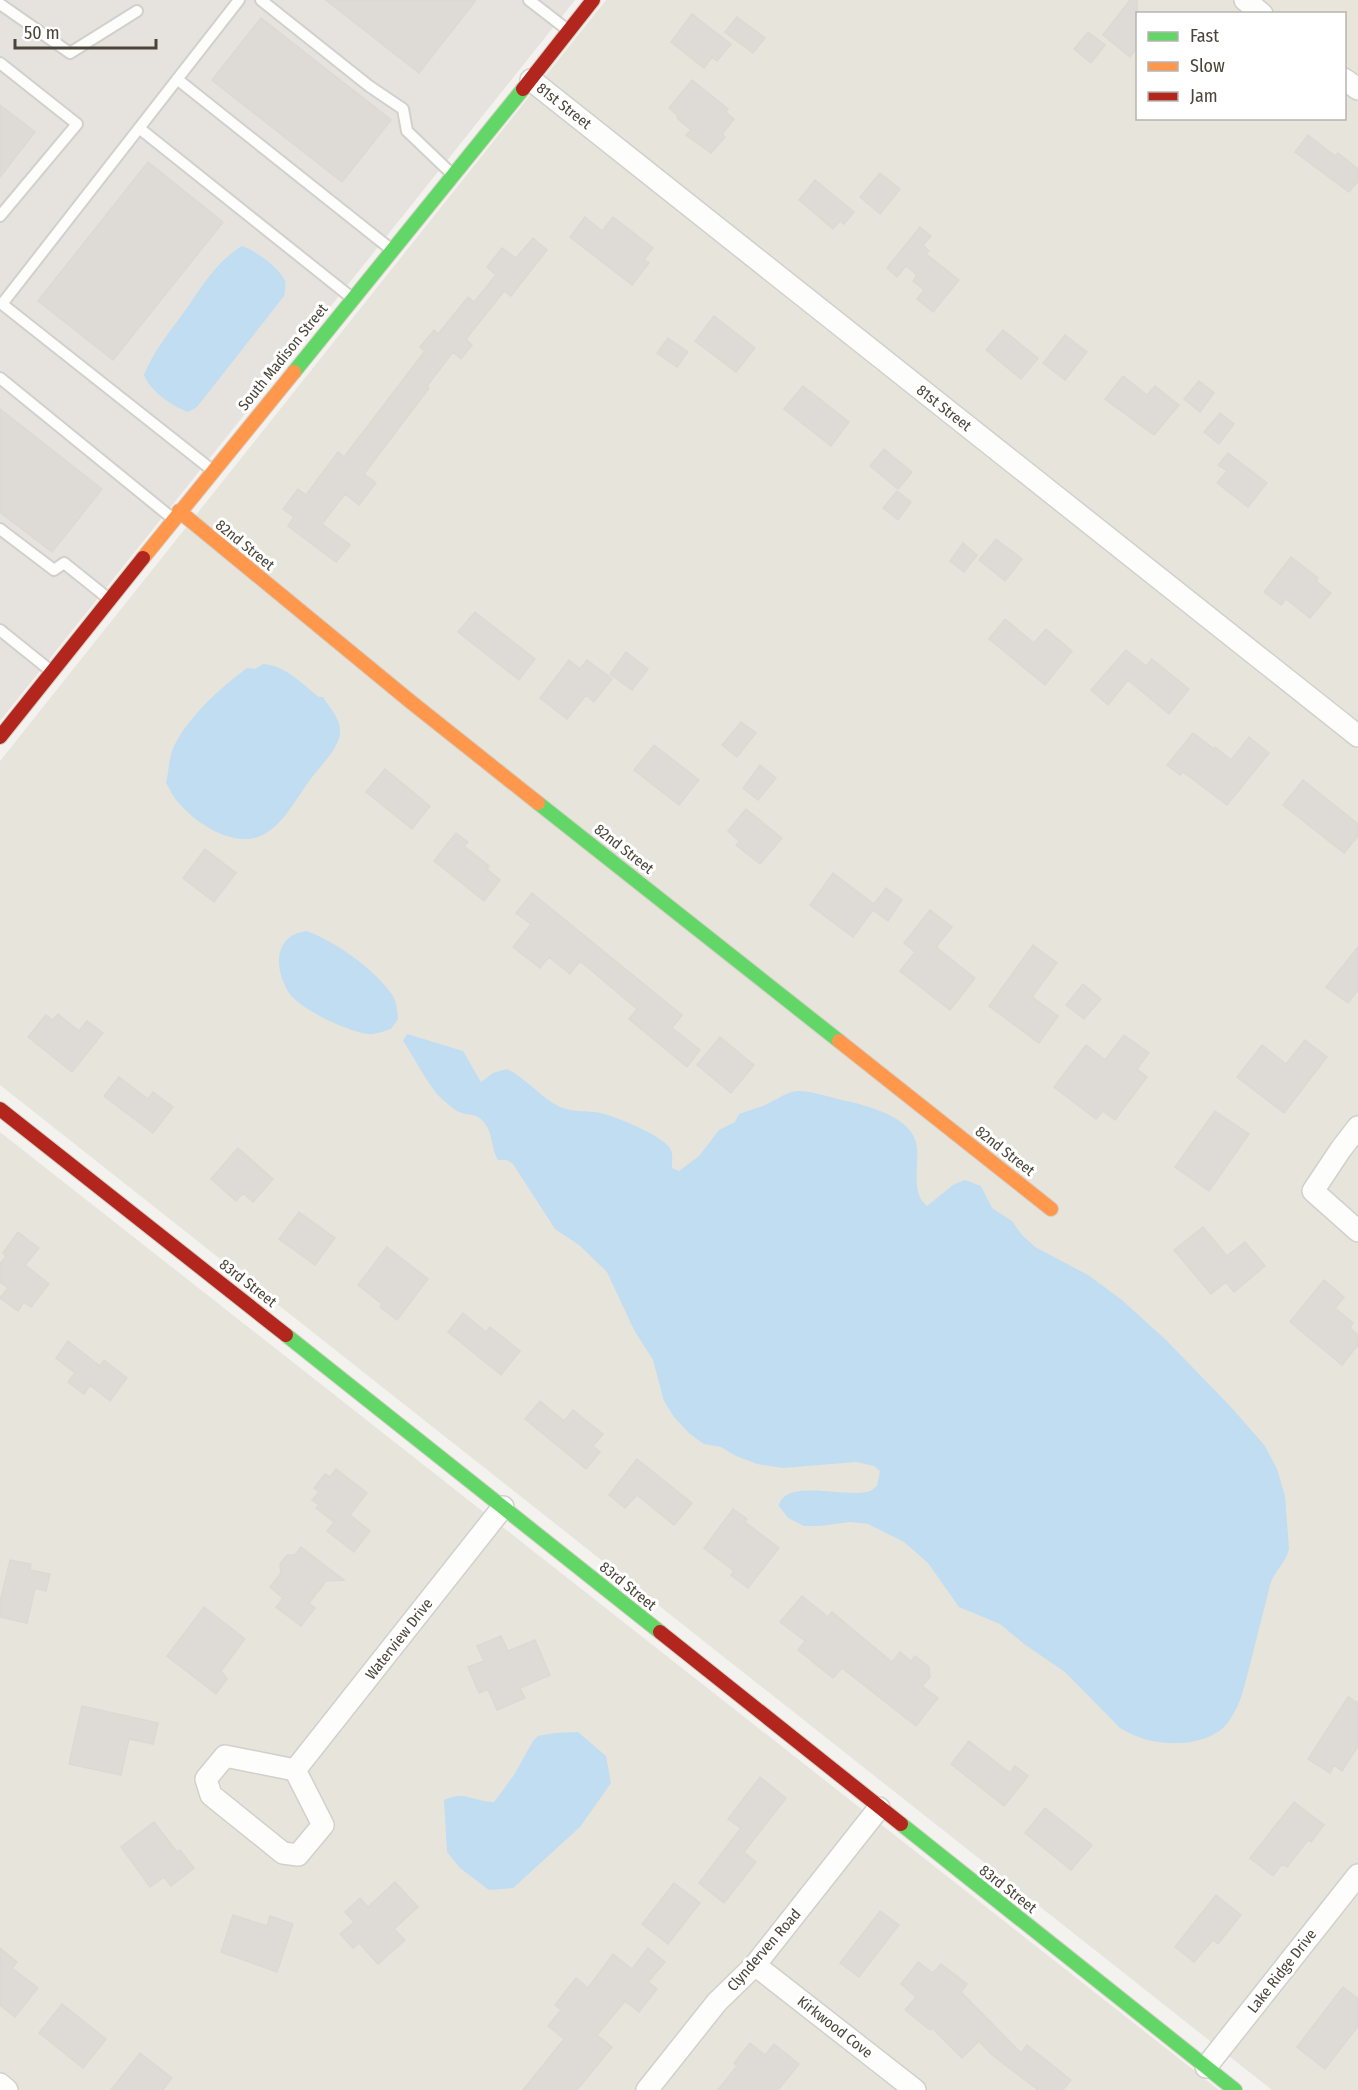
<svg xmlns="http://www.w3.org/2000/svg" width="1358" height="2090" font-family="'Fira Sans Condensed',sans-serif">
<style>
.residential{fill:#e7e4dc}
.industrial{fill:#e6e2de}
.education{fill:#eae5da}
.water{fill:#c0ddf1}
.building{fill:#dedbd6;stroke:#dcd9d4;stroke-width:1.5}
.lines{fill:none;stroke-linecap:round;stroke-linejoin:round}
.lane-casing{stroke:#d2d0cb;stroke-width:14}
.street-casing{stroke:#d2d0cb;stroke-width:24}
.fast-casing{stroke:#d3cfc5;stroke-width:16}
.slow-casing{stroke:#d3cfc5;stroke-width:16}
.jam-casing{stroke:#d3cfc5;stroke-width:16}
.lane{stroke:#fdfdfc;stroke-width:10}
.street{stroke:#fdfdfc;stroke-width:21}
.fast{stroke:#63d668;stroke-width:14}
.slow{stroke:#ff974d;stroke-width:14}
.jam{stroke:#b3261e;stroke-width:14}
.labels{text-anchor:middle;stroke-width:6;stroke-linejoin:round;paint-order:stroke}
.street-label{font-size:15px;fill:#4b4439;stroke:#fff}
</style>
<rect width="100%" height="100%" fill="#f4f2ee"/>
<path class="residential" d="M606,0H1245L1262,13L1138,14V118H1344L1345,79L1358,89V2090H1272L0,1085V761Z
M0,1132L1219,2090H0Z"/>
<path class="industrial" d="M0,0H575L0,721Z"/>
<path class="education" d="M1245,0H1358V90L1345,79L1344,14L1262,13Z"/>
<path class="water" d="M242,246C253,249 281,269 285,281C286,285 285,291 284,296L197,407L188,412C172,406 150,391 144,375C154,350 171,330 187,308C203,285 217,261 242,246Z
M263,664C285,665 302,684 319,697H323C330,708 342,721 340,734C338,750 319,767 310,780C297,797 285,822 266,833C238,851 197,825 178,802C173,797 170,789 166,783C169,771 169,756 174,746C190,715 219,689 247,668L255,669Z
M306,931C335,941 376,970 393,996C397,1003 397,1011 398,1019L391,1029C384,1031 375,1035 368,1034C348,1032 300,1009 289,993C274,969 273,936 306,931Z
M407,1034L463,1051L481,1082L493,1073L507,1069C527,1079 540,1097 560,1107C574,1113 587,1110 601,1113C616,1117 665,1136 671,1150C673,1155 672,1163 672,1168L679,1171L699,1156L719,1130L735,1122L739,1114C749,1110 760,1108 769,1103C780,1098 786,1092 798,1091C810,1091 823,1095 834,1098C859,1104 908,1113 916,1142C921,1162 909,1192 927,1206L953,1185L965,1180L981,1186L992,1208L1012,1221L1022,1235L1035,1247L1088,1275L1122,1300L1166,1340L1230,1406L1265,1446L1277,1469L1285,1496L1289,1549C1286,1563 1274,1571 1270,1585C1264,1610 1257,1636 1251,1661C1245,1682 1242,1703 1229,1721C1219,1736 1198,1742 1181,1743C1158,1744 1140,1740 1120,1728L1065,1672L1024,1644L1000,1624L959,1607L928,1563L904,1542L868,1524L850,1522L820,1526H804L788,1518L779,1506C784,1477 849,1499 870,1491C873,1490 875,1487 877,1486L880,1471L874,1466L856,1462L783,1468L757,1464L736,1456L721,1447L704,1444L690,1434L674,1417L664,1401L653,1360L634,1330L607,1272L579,1245L555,1229L513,1164L507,1160H498C491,1149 493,1135 486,1125C477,1111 469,1117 457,1111C452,1108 447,1103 442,1099C428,1086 415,1058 403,1041Z
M578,1732L606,1756L611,1783L580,1827L513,1888L489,1890L460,1868L447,1852L444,1800C466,1790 473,1802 494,1802L514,1775L533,1741L538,1736L555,1733Z"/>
<path class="building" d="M326,0H476L419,73Z
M1130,0H1137V48L1130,57L1103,35Z
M692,14L731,44L717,61L712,57L704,68L671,42Z
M737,17L765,38L753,53L725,32Z
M261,18L391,120L342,182L212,80Z
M1088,32L1105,45L1091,63L1074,49Z
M692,80L728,109L726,112L734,119L722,134L725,137L711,153L686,135L691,130L677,118L678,116L669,108Z
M0,105L35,132L0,177Z
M1308,135L1335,156L1338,153L1358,169V181L1349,192L1295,152Z
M148,162L223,222L113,360L38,301Z
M880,173L900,189L880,214L860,197Z
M815,180L854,212L844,224L840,221L833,229L799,200Z
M585,217L602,231L613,217L653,248L644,260L649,263L632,285L570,237Z
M920,227L931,236L923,245L929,251L926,254L959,280L933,312L917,299L924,290L913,281L917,275L906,266L897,277L887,268Z
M533,238L547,250L511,296L504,291L466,339L472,345L461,359L453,352L427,386L429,388L364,474L376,483L359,505L345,494L322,524L350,545L336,562L288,526L294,517L283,509L298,489L306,495L338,452L344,457L425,351L420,347L434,330L438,334L468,297L474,302L496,275L487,267L502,248L516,258Z
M714,316L755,348L736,372L695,341Z
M1003,330L1038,358L1021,379L986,350Z
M1065,335L1087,352L1065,380L1043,363Z
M668,338L688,352L677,367L657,353Z
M1123,376L1147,395L1155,386L1179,405L1154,435L1105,399Z
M1199,381L1214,393L1200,412L1184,399Z
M803,386L849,422L831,446L784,409Z
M0,409L102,489L52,552L0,512Z
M1220,413L1234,424L1219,444L1204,432Z
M884,449L912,472L898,489L870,466Z
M1228,453L1267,483L1248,507L1217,483L1227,471L1218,465Z
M897,491L911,502L898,520L883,508Z
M996,539L1022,559L1005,581L979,560Z
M963,543L977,555L964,572L950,561Z
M1291,557L1318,578L1316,581L1331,593L1310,618L1286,599L1281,605L1264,592Z
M475,612L535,659L519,680L458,632Z
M1005,619L1034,643L1046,629L1072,651L1045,685L989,639Z
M1126,650L1146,666L1152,659L1189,689L1169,714L1128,680L1108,705L1091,690Z
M626,652L648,669L632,690L610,674Z
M569,660L580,669L587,660L612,679L594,702L586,695L567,719L540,698Z
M741,722L756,733L737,757L722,745Z
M1193,733L1214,749L1215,747L1231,760L1249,737L1269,753L1227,805L1183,772L1180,775L1167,765Z
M654,745L699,780L679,805L634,770Z
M760,765L776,778L758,800L743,788Z
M385,769L430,806L412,829L366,792Z
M1303,780L1358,824V836L1344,853L1283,805Z
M746,809L782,838L760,864L736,845L739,841L728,831Z
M456,833L468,842L464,846L489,866L487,869L500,880L484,901L434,861Z
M205,849L236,873L214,902L183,878Z
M833,873L874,904L886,888L902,900L888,921L873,910L853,937L810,905Z
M532,893L682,1015L672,1028L700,1050L687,1067L629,1019L637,1009L580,961L570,974L549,957L540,968L513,947L531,924L516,913Z
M930,910L952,927L936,947L975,978L950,1010L900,971L915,952L904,943Z
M1033,945L1057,963L1032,997L1058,1016L1039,1043L989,1006Z
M1358,947V990L1348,1003L1326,987Z
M1083,984L1101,999L1084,1019L1066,1005Z
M58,1014L79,1031L87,1021L103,1033L72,1072L28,1037L46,1015L53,1020Z
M1124,1035L1149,1053L1137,1069L1147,1077L1115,1120L1103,1111L1096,1119L1054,1087L1086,1045L1105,1060Z
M720,1037L754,1065L731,1093L697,1065Z
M1305,1040L1327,1057L1284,1113L1237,1077L1262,1045L1286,1064Z
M119,1077L148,1099L153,1092L173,1107L153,1133L104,1096Z
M1215,1111L1249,1134L1209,1191L1175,1167Z
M238,1148L273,1179L253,1202L243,1193L236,1201L211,1179Z
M299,1212L335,1238L315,1265L279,1239Z
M1203,1227L1227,1256L1245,1242L1265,1266L1234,1292L1226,1282L1211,1294L1174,1250Z
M18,1232L39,1248L25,1265L49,1284L31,1307L24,1302L18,1311L0,1298L8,1288L0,1282V1264L6,1256L3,1253Z
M387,1247L428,1279L397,1320L380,1307L382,1304L358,1285Z
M1324,1280L1344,1297L1335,1308L1353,1323L1350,1328L1358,1335V1345L1342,1365L1290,1322Z
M463,1313L486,1332L490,1327L520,1351L501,1375L448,1332Z
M68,1341L100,1366L104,1360L127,1378L110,1401L90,1385L84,1394L68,1382L75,1373L56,1358Z
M540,1401L564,1421L573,1410L603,1434L593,1446L600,1452L586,1469L525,1419Z
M637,1459L692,1503L674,1525L637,1495L625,1508L609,1495Z
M336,1469L367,1493L350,1515L370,1531L354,1552L327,1531L334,1522L316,1508L319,1505L312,1500L319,1492L314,1488L325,1474L330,1477Z
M733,1509L747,1519L745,1522L779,1548L748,1588L731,1575L734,1571L704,1548Z
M301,1547L344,1580L326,1581L309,1603L315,1608L301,1626L276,1607L283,1598L270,1587L281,1573L280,1564L287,1555H295Z
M10,1560L31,1564L30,1570L50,1574L46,1591L35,1588L27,1623L0,1617V1602Z
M802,1596L828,1617L832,1612L892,1662L900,1652L911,1661L915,1656L929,1667L930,1677L922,1686L938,1698L916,1726L842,1668L833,1678L798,1650L805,1641L780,1622Z
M204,1607L245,1639L221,1671L227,1679L216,1694L167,1656Z
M501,1636L508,1651L535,1640L550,1675L520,1688L525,1698L497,1710L488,1689L479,1693L468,1667L484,1661L477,1646Z
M1348,1697L1358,1703V1746L1342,1771L1334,1765L1330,1773L1308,1759Z
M82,1706L158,1723L153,1744L129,1739L121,1775L69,1764Z
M969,1741L1010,1773L1015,1766L1028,1776L1004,1806L951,1764Z
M760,1777L786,1798L744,1852L756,1862L724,1903L699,1883L741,1828L728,1819Z
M1294,1802L1324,1825L1311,1842L1308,1840L1287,1867L1282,1864L1273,1876L1250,1858Z
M1045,1808L1092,1845L1071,1870L1025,1833Z
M154,1822L177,1852L180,1850L194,1868L171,1886L164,1877L150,1887L121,1847Z
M395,1882L418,1907L394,1929L405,1940L378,1964L359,1943L353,1948L340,1934L354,1922L345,1912L360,1898L368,1907Z
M674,1883L700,1903L668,1944L642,1924Z
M1216,1895L1241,1915L1218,1944L1213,1940L1194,1962L1175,1947Z
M880,1911L899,1925L859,1977L840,1963Z
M233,1915L267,1926L270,1916L293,1924L277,1972L221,1952Z
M0,1948L17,1962L12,1968L38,1988L15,2017L0,2005Z
M648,1948L665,1962L648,1982L657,1989L639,2012L625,2001L597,2035L612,2047L577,2090H523L564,2039L548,2026L561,2010L555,2005L576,1978L588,1988L613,1954L632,1969Z
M918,1962L933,1973L941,1964L967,1984L961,1992L1021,2053L1027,2045L1071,2080L1063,2090H1038L991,2054L979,2041L962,2058L932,2028L930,2030L905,2010L916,1997L901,1984Z
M1343,1987L1358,1999V2026L1325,2069L1297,2047Z
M62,2004L106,2039L83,2068L39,2033Z
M750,2043L765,2055L774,2044L799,2064L778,2090H718L737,2066L734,2063Z
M140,2053L172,2078L163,2090H111Z"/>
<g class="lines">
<g class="lane-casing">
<path id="lane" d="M261,0L369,86L403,109L407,131L453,175
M529,0L569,31
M0,4L70,53L137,11
M0,63L77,124L0,216
M177,79L392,250
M139,128L352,298
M0,378L172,518
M212,470L2,304L239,0
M0,529L54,570L64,563L109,599
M0,630L51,671"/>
</g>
<g class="street-casing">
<path id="street" d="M1245,0L1262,14
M1344,79L1358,89
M531,80L1358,736
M1358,1127L1341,1149L1313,1191L1358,1231
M295,1770L323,1825L298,1855L283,1853L211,1795L206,1779L225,1756L295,1770L503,1507
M755,1965L915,2090
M1206,2067L1358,1875
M0,2084L7,2090
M647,2090L717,2002L755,1965L879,1808"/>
</g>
<g class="fast-casing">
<path id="fast" d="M294,372L523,89
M538,803L839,1041
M286,1335L660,1632
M901,1824L1235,2090"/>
</g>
<g class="slow-casing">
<path id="slow" d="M179,511L411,702L538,803
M143,558L294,372
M839,1041L1051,1209"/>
</g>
<g class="jam-casing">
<path id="jam" d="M523,89L593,0
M0,737L143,558
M0,1109L286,1335
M660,1632L901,1824"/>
</g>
<use href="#lane" class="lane"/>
<use href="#street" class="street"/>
<use href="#fast" class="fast"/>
<use href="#slow" class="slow"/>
<use href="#jam" class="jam"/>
</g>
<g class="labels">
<g class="street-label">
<text transform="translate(564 106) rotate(38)" y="5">81st Street</text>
<text transform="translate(283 357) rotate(-51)" y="5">South Madison Street</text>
<text transform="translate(944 408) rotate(38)" y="5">81st Street</text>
<text transform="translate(245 545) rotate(39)" y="5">82nd Street</text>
<text transform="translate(624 849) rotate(38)" y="5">82nd Street</text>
<text transform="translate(1005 1151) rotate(38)" y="5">82nd Street</text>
<text transform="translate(248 1283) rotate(38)" y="5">83rd Street</text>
<text transform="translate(628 1586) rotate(39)" y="5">83rd Street</text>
<text transform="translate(399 1639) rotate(-52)" y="5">Waterview Drive</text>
<text transform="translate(1008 1889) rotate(38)" y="5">83rd Street</text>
<text transform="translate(764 1950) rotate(-49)" y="5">Clynderven Road</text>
<text transform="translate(1282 1971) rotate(-52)" y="5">Lake Ridge Drive</text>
<text transform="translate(835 2027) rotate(38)" y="5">Kirkwood Cove</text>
</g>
</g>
<rect x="1136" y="12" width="210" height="108" fill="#ffffff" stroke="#b7b4b0" stroke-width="1.5"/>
<rect x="1148" y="32" width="30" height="9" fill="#63d668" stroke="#b7b4b0" stroke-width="1.5"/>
<text x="1190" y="42" font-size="18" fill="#4b4439">Fast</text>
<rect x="1148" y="62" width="30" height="9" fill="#ff974d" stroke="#b7b4b0" stroke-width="1.5"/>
<text x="1190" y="72" font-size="18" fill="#4b4439">Slow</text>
<rect x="1148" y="92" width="30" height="9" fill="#b3261e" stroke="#b7b4b0" stroke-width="1.5"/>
<text x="1190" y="102" font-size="18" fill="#4b4439">Jam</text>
<path d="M15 39v9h141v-9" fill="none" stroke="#4b4439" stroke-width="3"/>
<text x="24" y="39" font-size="18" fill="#4b4439" stroke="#ffffff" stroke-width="4.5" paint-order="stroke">50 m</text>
</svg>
